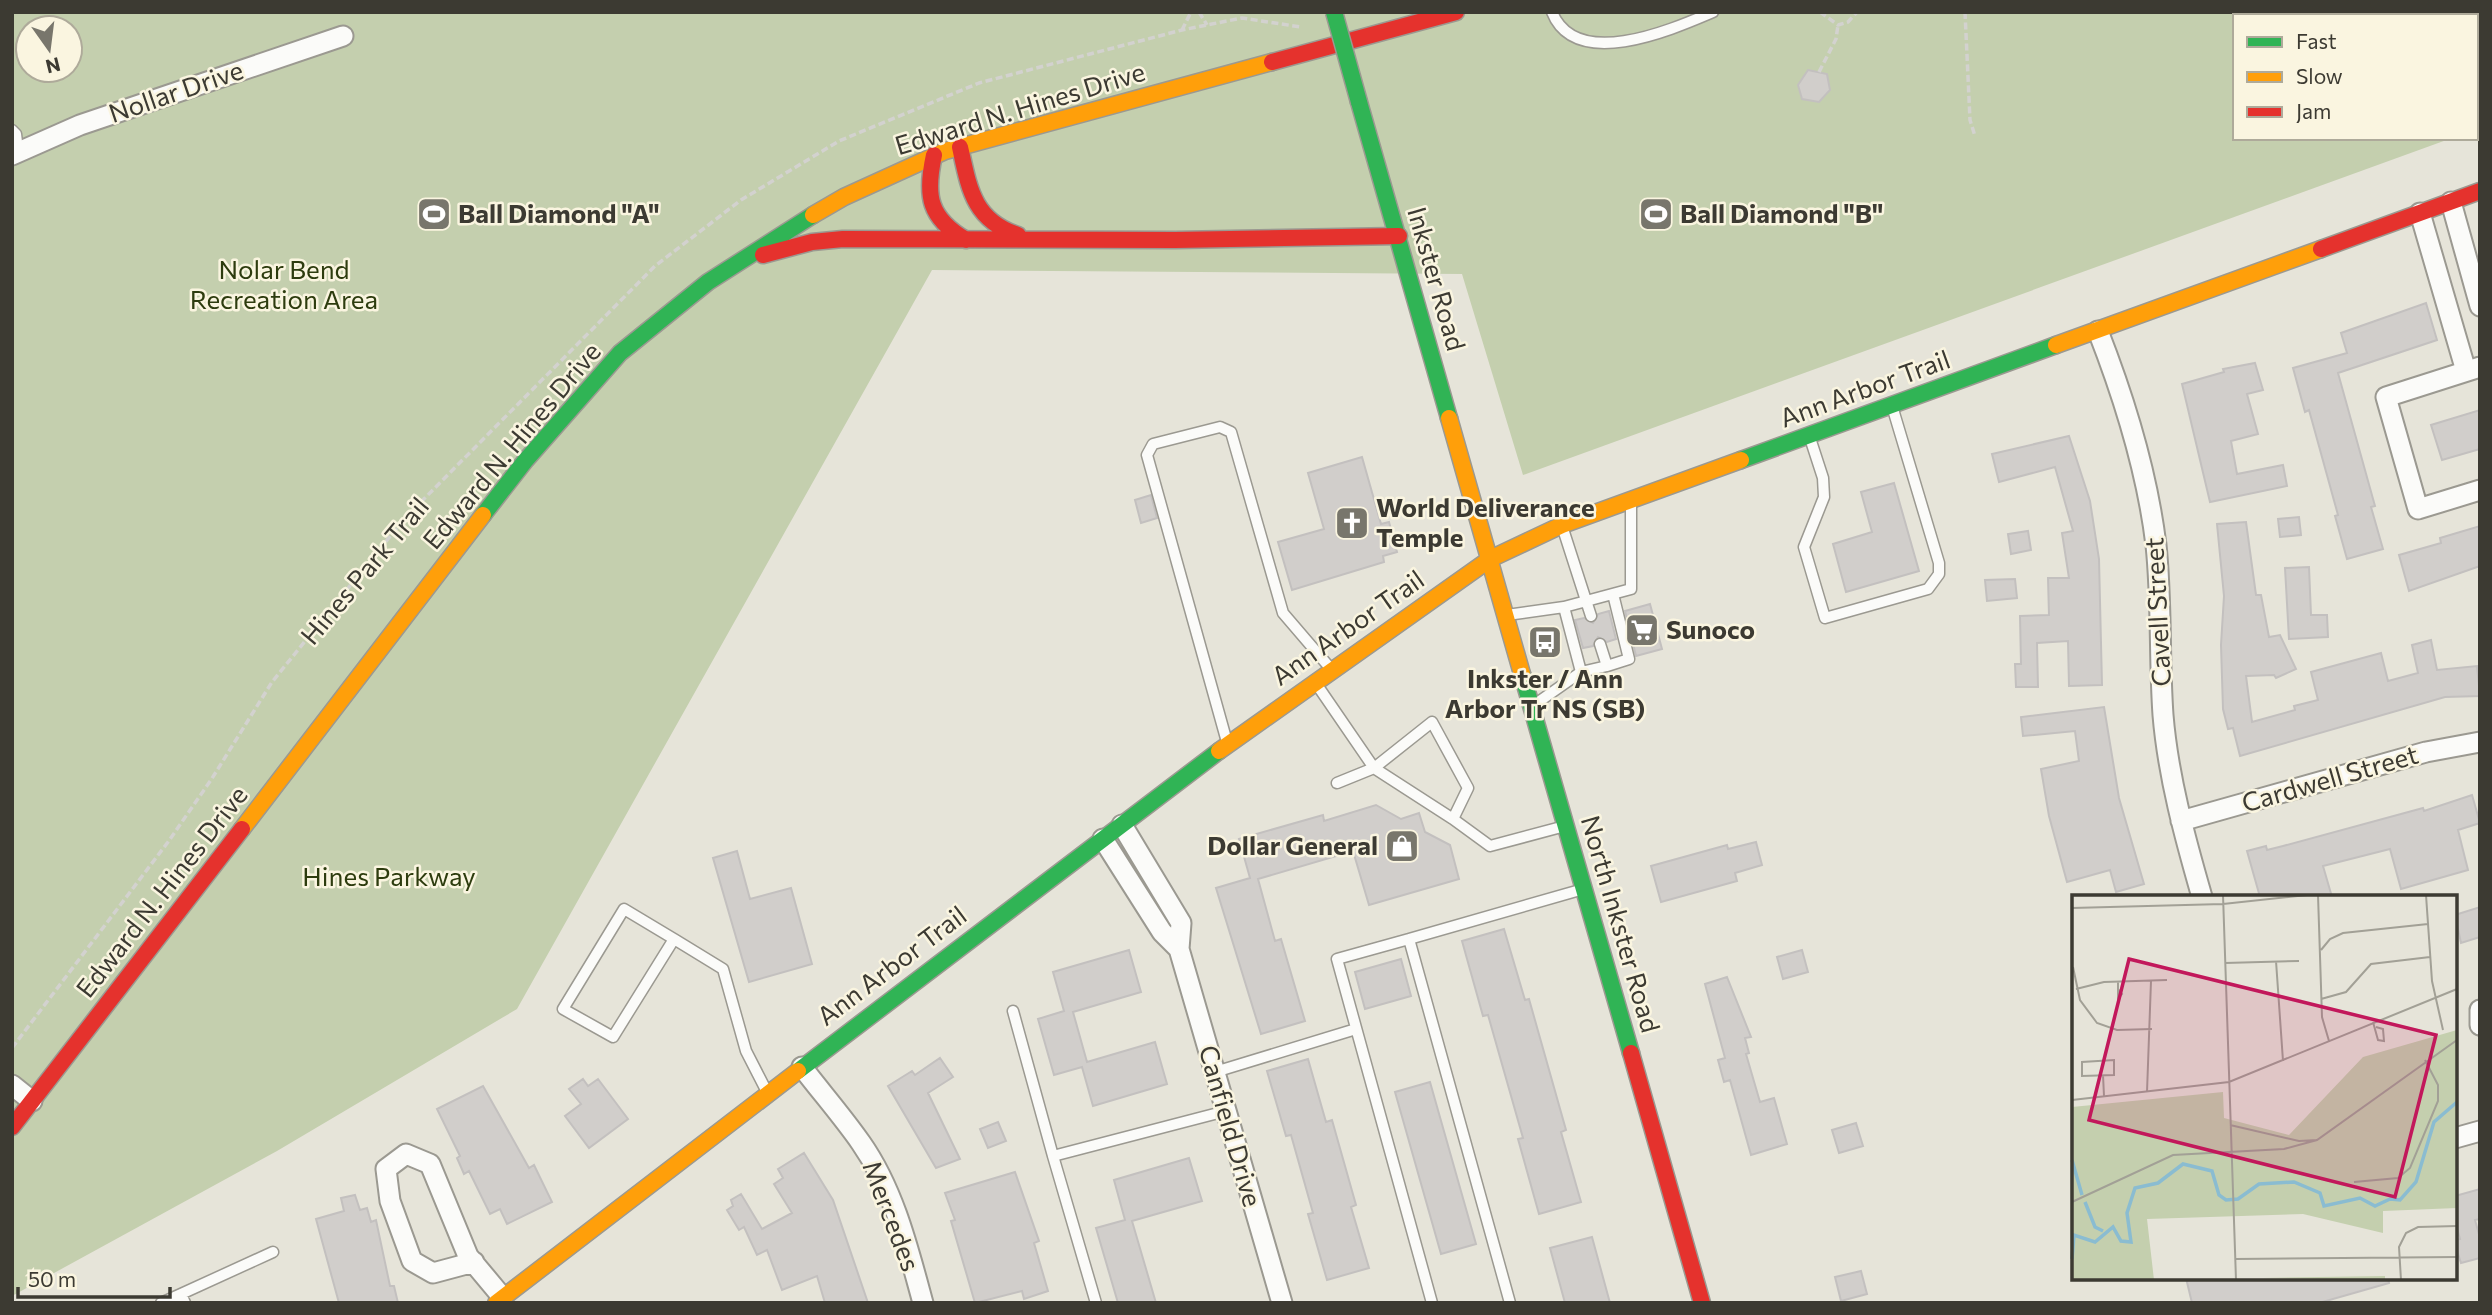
<svg xmlns="http://www.w3.org/2000/svg" width="2492" height="1315" font-family="Commissioner,sans-serif">
<style>
.green{fill:#c4cfae;fill-rule:evenodd}
.building{fill:#d1cecb;stroke:#c3c0bf;stroke-width:2}
.lines{fill:none;stroke-linecap:round;stroke-linejoin:round}
.lane-casing{stroke:#9b9991;stroke-width:13}
.street-casing{stroke:#9b9991;stroke-width:23}
.fast-casing{stroke:#9b9991;stroke-width:19}
.slow-casing{stroke:#9b9991;stroke-width:19}
.jam-casing{stroke:#9b9991;stroke-width:19}
.path{stroke:#d3d2cf;stroke-width:3.5;stroke-dasharray:7 3.5;stroke-linecap:butt}
.lane{stroke:#fbfbf9;stroke-width:10}
.street{stroke:#fbfbf9;stroke-width:19}
.fast{stroke:#30b455;stroke-width:16}
.slow{stroke:#ff9f0a;stroke-width:16}
.jam{stroke:#e5322d;stroke-width:16}
.fast-bridge-casing{stroke:#9b9991;stroke-width:19;stroke-linecap:butt}
.fast-bridge{stroke:#30b455;stroke-width:16}
.labels{text-anchor:middle;stroke-width:5;stroke-linejoin:round;paint-order:stroke}
.street-label{font-size:26px;fill:#3c3a32;stroke:#faf5e0}
.poi-label{font-size:26px;font-weight:bold;fill:#3c3a32;stroke:#faf5e0;text-anchor:start}
.park-label{font-size:26px;fill:#2d3c0e;stroke:#faf5e0}
.inset-river{fill:none;stroke:#8abcd1;stroke-width:3.5}
.inset-road{fill:none;stroke:#a2a096;stroke-width:2}
.view{fill:#c2185b;fill-opacity:0.15;stroke:#c2185b;stroke-width:3.5}
.inset-edge{fill:none;stroke:#3c3a32;stroke-width:3.5}
</style>
<rect width="100%" height="100%" fill="#e6e4d9"/>
<path class="green" d="M12,12H2480V128L2476,129V16H2235V138H2452L1523,475L1462,274L932,270L517,1009L277,1151L12,1296ZM28,28H70V70H28Z"/>
<path class="building" d="M1808,70L1827,74L1830,90L1819,102L1802,99L1798,85Z
M2426,303L2437,340L2338,373L2375,506L2371,507L2383,549L2347,559L2335,516L2338,515L2309,410L2305,412L2293,368L2347,353L2341,333Z
M2255,363L2263,390L2247,394L2258,434L2231,441L2237,474L2283,465L2287,486L2210,502L2182,384L2224,372L2223,369Z
M2480,410V449L2442,460L2431,425Z
M2069,436L2090,501L2099,559L2102,685L2069,686L2068,641L2037,643L2038,687H2016L2015,664H2021L2020,616L2049,615L2048,578H2069L2062,533L2073,531L2055,467L1999,482L1992,454Z
M1362,457L1381,524L1389,522L1397,552L1383,556L1384,562L1292,590L1278,542L1324,529L1308,473Z
M1894,483L1919,571L1846,592L1833,544L1872,532L1861,492Z
M1151,495L1157,518L1141,523L1135,500Z
M2299,517L2301,535L2280,537L2278,519Z
M2246,522L2256,595H2261L2269,637L2280,635L2296,669L2276,678L2274,675L2246,676L2252,722L2295,710L2294,706L2318,700L2311,672L2381,653L2388,681L2418,673L2412,645L2431,640L2437,670L2477,666L2480,696L2445,697L2240,756L2233,728L2228,729L2223,709L2221,645L2224,596L2217,524Z
M2480,526V566L2409,591L2399,555L2441,543L2440,538Z
M2028,531L2031,550L2011,554L2008,534Z
M2309,567L2311,615H2327L2328,637L2289,639L2285,568Z
M2015,579L2017,598L1987,601L1985,580Z
M1650,604L1662,649L1636,656L1625,611Z
M1609,611L1616,639L1607,642L1598,637L1593,646L1583,648L1575,620L1584,618L1593,623L1598,614Z
M2104,707L2119,798L2144,884L2116,892L2110,870L2067,882L2049,816L2041,769L2079,761L2075,731L2023,736L2021,717Z
M2472,795L2480,823L2458,830L2468,870L2401,889L2390,849L2323,866L2332,897H2260L2247,851L2266,846L2267,850L2283,846L2423,808L2424,811Z
M1376,805L1401,819L1419,813L1425,832L1450,845L1459,879L1369,905L1353,851L1258,879L1275,941L1281,939L1305,1021L1261,1034L1216,888L1250,878L1239,839L1323,815L1324,821Z
M1756,842L1762,865L1735,873L1737,881L1661,902L1651,866L1727,845L1728,849Z
M737,851L750,899L791,888L812,964L749,982L713,858Z
M2480,907V937L2461,943L2455,915Z
M1504,929L1525,1000L1529,999L1566,1130L1561,1132L1581,1202L1539,1214L1518,1139L1523,1138L1488,1015L1483,1016L1462,941Z
M1129,950L1141,992L1073,1012L1087,1062L1155,1042L1167,1084L1093,1106L1082,1067L1054,1075L1038,1019L1064,1011L1053,972Z
M1802,950L1808,972L1783,979L1777,957Z
M1401,959L1411,996L1365,1009L1355,972Z
M1727,977L1751,1037L1745,1038L1749,1053L1746,1054L1760,1102L1774,1098L1787,1144L1751,1155L1730,1080L1724,1082L1718,1060L1725,1058L1705,984Z
M940,1058L953,1077L928,1093L960,1159L936,1168L888,1086L912,1071L915,1075Z
M1308,1059L1326,1122L1332,1120L1356,1205L1351,1207L1369,1268L1327,1280L1308,1214L1313,1213L1291,1135L1286,1136L1267,1071Z
M583,1079L588,1086L598,1079L628,1119L589,1148L565,1116L581,1104L569,1089Z
M1430,1082L1476,1244L1441,1254L1395,1092Z
M483,1086L529,1168L534,1165L552,1202L507,1224L500,1209L490,1214L469,1171L464,1174L457,1158L460,1156L437,1109Z
M998,1122L1006,1141L988,1148L980,1129Z
M1856,1123L1863,1146L1839,1153L1832,1130Z
M804,1153L833,1200L868,1303H825L817,1276L782,1290L767,1250L757,1255L744,1227L739,1230L727,1210L733,1206L731,1200L741,1194L762,1229L792,1213L774,1184L783,1178L778,1169Z
M1189,1158L1202,1201L1132,1221L1156,1303H1118L1096,1228L1125,1220L1114,1180Z
M1015,1172L1039,1241L1034,1243L1048,1291L1024,1299L1022,1291L975,1303L951,1221L955,1220L945,1193Z
M2480,1189V1219L2475,1220L2480,1238V1258L2461,1263L2455,1244V1240L2460,1239L2455,1221V1196Z
M355,1195L360,1210L367,1208L371,1222L376,1220L390,1286H394L398,1303H339L316,1219L344,1211L341,1198Z
M1592,1237L1610,1303H1565L1550,1248Z
M1861,1271L1867,1294L1841,1301L1835,1277Z
M2186,1278H2388L2389,1283L2319,1303H2192Z"/>
<g class="lines">
<g class="lane-casing">
<path id="lane" d="M1552,12C1576,72 1673,29 1713,12
M12,130L16,134L18,150
M1810,438L1823,478L1824,497L1804,547L1825,618L1928,589L1939,574V563L1892,406
M1563,529L1591,616
M1564,607L1631,589V502
M1507,615L1564,607L1581,672L1534,705
M1607,666L1629,659L1613,594
M1581,672L1607,666L1600,644
M1315,682L1374,768L1337,783
M1227,742L1147,455L1153,444L1220,427L1231,432L1283,613L1331,669
M1453,819L1374,768L1432,722L1468,788L1453,819L1490,846L1565,826
M674,939L624,909L563,1009L613,1037L674,939L723,969L746,1051L766,1090
M1409,939L1580,890
M1013,1011L1053,1156
M1215,1072L1356,1029
M161,1303L181,1294
M185,1303L181,1294L273,1252
M1096,1303L1053,1156L1226,1111
M1432,1303L1337,959L1409,939L1510,1303"/>
</g>
<g class="street-casing">
<path id="street" d="M12,155L80,125L343,36
M2451,202L2480,306
M2420,213L2466,371
M2098,331C2125,400 2147,471 2156,545C2162,602 2159,658 2163,715C2168,776 2185,838 2202,897
M2480,367L2386,397L2418,509L2480,490
M2181,821L2426,752L2480,742
M1122,825L1181,923L1179,949L1282,1303
M1103,839L1162,932L1179,949
M2480,1010V1025
M802,1067C821,1092 843,1117 861,1143C894,1190 908,1248 923,1303
M12,1085L32,1101
M2455,1138L2480,1131
M474,1262L433,1273L412,1261L390,1201L386,1169L406,1154L430,1164L468,1256L503,1298"/>
</g>
<g class="fast-casing">
<path id="fast" d="M1359,102L1449,418
M1741,460L2056,345
M483,515L525,461L620,353L708,282L813,215
M1522,674L1631,1053
M798,1071L1219,751"/>
</g>
<g class="slow-casing">
<path id="slow" d="M813,215L844,197L945,151L1272,62
M2056,345L2321,249
M1449,418L1522,674
M1219,751L1490,559L1562,525L1741,460
M242,829L483,515
M496,1303L798,1071"/>
</g>
<g class="jam-casing">
<path id="jam" d="M1272,62L1456,12
M960,147C969,188 973,220 1018,235
M934,155C925,196 929,218 966,240
M2321,249L2480,191
M763,255L812,242L843,239L1175,240L1399,236
M1631,1053L1702,1303
M12,1127L242,829"/>
</g>
<path class="path" d="M1199,12L1207,25
M1820,12L1838,25L1848,22L1857,12
M1965,12L1970,120L1975,136
M1182,30L1191,12
M1819,72L1836,39L1838,25
M12,1048L168,842L211,780L272,682L405,518L655,266L741,200L839,141L979,83L1182,30L1242,18L1301,27"/>
<use href="#lane" class="lane"/>
<use href="#street" class="street"/>
<use href="#fast" class="fast"/>
<use href="#slow" class="slow"/>
<use href="#jam" class="jam"/>
<g class="fast-bridge-casing">
<path id="fast-bridge" d="M1334,12L1359,102"/>
</g>
<use href="#fast-bridge" class="fast-bridge"/>
</g>
<defs>
<g id="stadium-square" transform="scale(1.75)"><rect x="-9" y="-9" width="18" height="18" rx="4" fill="#78766c" stroke="#faf5e0"/><path d="M0-5a6.5 5 0 1 0 0 10a6.5 5 0 1 0 0-10ZM-3.5-1.8h7v3.6h-7Z" fill="#fff"/></g>
<g id="church-square" transform="scale(1.75)"><rect x="-9" y="-9" width="18" height="18" rx="4" fill="#78766c" stroke="#faf5e0"/><path d="M-1.2-6h2.4v3.5h3.3v2.4h-3.3V6h-2.4V-.1h-3.3v-2.4h3.3Z" fill="#fff"/></g>
<g id="supermarket-square" transform="scale(1.75)"><rect x="-9" y="-9" width="18" height="18" rx="4" fill="#78766c" stroke="#faf5e0"/><path d="M-6-5.5h2.5l.6 2H6L4.5 2H-2.5L-4.4-4H-6ZM-1.5 3.2a1.3 1.3 0 1 0 .1 0ZM3 3.2a1.3 1.3 0 1 0 .1 0Z" fill="#fff"/></g>
<g id="bus-square" transform="scale(1.75)"><rect x="-9" y="-9" width="18" height="18" rx="4" fill="#78766c" stroke="#faf5e0"/><path d="M-5-6H5V4H4V6H2V4H-2V6H-4V4H-5ZM-3.5-4V0h7V-4ZM-3.5 1.2v1.5H-2V1.2ZM2 1.2v1.5H3.5V1.2Z" fill="#fff"/></g>
<g id="shop-square" transform="scale(1.75)"><rect x="-9" y="-9" width="18" height="18" rx="4" fill="#78766c" stroke="#faf5e0"/><path d="M-5-2.5h2.3a2.7 3.5 0 0 1 5.4 0H5L5.5 6h-11ZM-1.5-2.5h3a1.5 2.3 0 0 0-3 0Z" fill="#fff"/></g>
</defs>
<g fill-rule="evenodd">
<use href="#stadium-square" x="434" y="214"/>
<use href="#stadium-square" x="1656" y="214"/>
<use href="#church-square" x="1352" y="523"/>
<use href="#supermarket-square" x="1642" y="630"/>
<use href="#bus-square" x="1545" y="642"/>
<use href="#shop-square" x="1402" y="846"/>
</g>
<g class="labels">
<g class="street-label">
<text transform="translate(176 92) rotate(-19)" y="9">Nollar Drive</text>
<text transform="translate(1020 109) rotate(-17)" y="9">Edward N. Hines Drive</text>
<text transform="translate(1436 279) rotate(74)" y="9">Inkster Road</text>
<text transform="translate(1865 389) rotate(-20)" y="9">Ann Arbor Trail</text>
<text transform="translate(512 446) rotate(-50)" y="9">Edward N. Hines Drive</text>
<text transform="translate(365 571) rotate(-50)" y="9">Hines Park Trail</text>
<text transform="translate(2158 612) rotate(-93)" y="9">Cavell Street</text>
<text transform="translate(1348 628) rotate(-35)" y="9">Ann Arbor Trail</text>
<text transform="translate(2330 779) rotate(-16)" y="9">Cardwell Street</text>
<text transform="translate(162 892) rotate(-52)" y="9">Edward N. Hines Drive</text>
<text transform="translate(1620 924) rotate(74)" y="9">North Inkster Road</text>
<text transform="translate(892 966) rotate(-37)" y="9">Ann Arbor Trail</text>
<text transform="translate(1230 1126) rotate(74)" y="9">Canfield Drive</text>
<text transform="translate(891 1216) rotate(69)" y="9">Mercedes</text>
</g>
<g class="poi-label">
<text x="458" y="223">Ball Diamond "A"</text>
<text x="1680" y="223">Ball Diamond "B"</text>
<text x="1376" y="517">World Deliverance<tspan x="1376" dy="30">Temple</tspan></text>
<text x="1666" y="639">Sunoco</text>
<text x="1545" y="688" text-anchor="middle">Inkster / Ann<tspan x="1545" dy="30">Arbor Tr NS (SB)</tspan></text>
<text x="1378" y="855" text-anchor="end">Dollar General</text>
</g>
<g class="park-label">
<text x="284" y="279">Nolar Bend<tspan x="284" dy="30">Recreation Area</tspan></text>
<text x="389" y="886">Hines Parkway</text>
</g>
</g>
<g transform="translate(2072 895)">
<rect width="385" height="385" fill="#e6e4d9"/>
<path d="M385,135V313L311,316V338L231,319L75,324L82,385H0V212L151,197L152,223L217,240L291,162ZM313,381V385L191,383Z" fill="#c4cfae"/>
<path class="inset-river" d="M0,265L10,300M13,307L23,332L31,336M0,364L2,340L23,347L41,332L49,346L59,347L55,318L63,293L86,288L111,269L140,276L147,300L154,305L166,304L187,289L222,287L248,298L252,311L288,303L303,311L318,304L328,305L344,287L362,227L385,207"/>
<path class="inset-road" d="M151,0L164,385M246,0L250,122L257,146M354,0L360,86L371,135M0,13L151,9L235,0M249,55L258,44L271,38L356,29M204,66L211,166M153,68L227,66M1,72L8,105L25,128L45,135L80,134M46,87V104L50,99L46,94M4,94L32,87L95,85M249,104L274,97L299,69L358,62M301,127L306,145L312,146L311,134L304,132M42,165V180L10,181V167ZM31,180L32,201M75,197L79,86M0,205L157,187L385,94M158,230L227,246L245,245M282,287L326,283L338,273L366,206V190L353,165M0,307L101,260L212,254L245,245L385,145M163,364L385,362M329,385L327,352L334,338L346,332L385,331"/>
<path class="view" d="M57,64L364,140L323,302L17,225Z"/>
<rect width="385" height="385" class="inset-edge"/>
</g>
<rect width="2492" height="1315" fill="none" stroke="#3c3a32" stroke-width="28"/>
<rect x="2233" y="14" width="245" height="126" fill="#faf5e0" stroke="#aeaa9a" stroke-width="2"/>
<rect x="2247" y="37" width="35" height="10" fill="#30b455" stroke="#aeaa9a" stroke-width="2"/>
<text x="2296" y="49" font-size="21" fill="#3c3a32">Fast</text>
<rect x="2247" y="72" width="35" height="10" fill="#ff9f0a" stroke="#aeaa9a" stroke-width="2"/>
<text x="2296" y="84" font-size="21" fill="#3c3a32">Slow</text>
<rect x="2247" y="107" width="35" height="10" fill="#e5322d" stroke="#aeaa9a" stroke-width="2"/>
<text x="2296" y="119" font-size="21" fill="#3c3a32">Jam</text>
<g transform="translate(49 49) rotate(166)"><circle r="33" fill="#faf5e0" stroke="#aeaa9a" stroke-width="2"/>
<path d="M0-5L12 26L0 18L-12 26Z" fill="#78766c"/>
<text y="-10" font-size="19" font-weight="bold" text-anchor="middle" fill="#3c3a32">N</text>
</g>
<path d="M18 1287v10h152v-10" fill="none" stroke="#3c3a32" stroke-width="3.5"/>
<text x="28" y="1287" font-size="21" fill="#3c3a32" stroke="#faf5e0" stroke-width="5" paint-order="stroke">50 m</text>
</svg>
